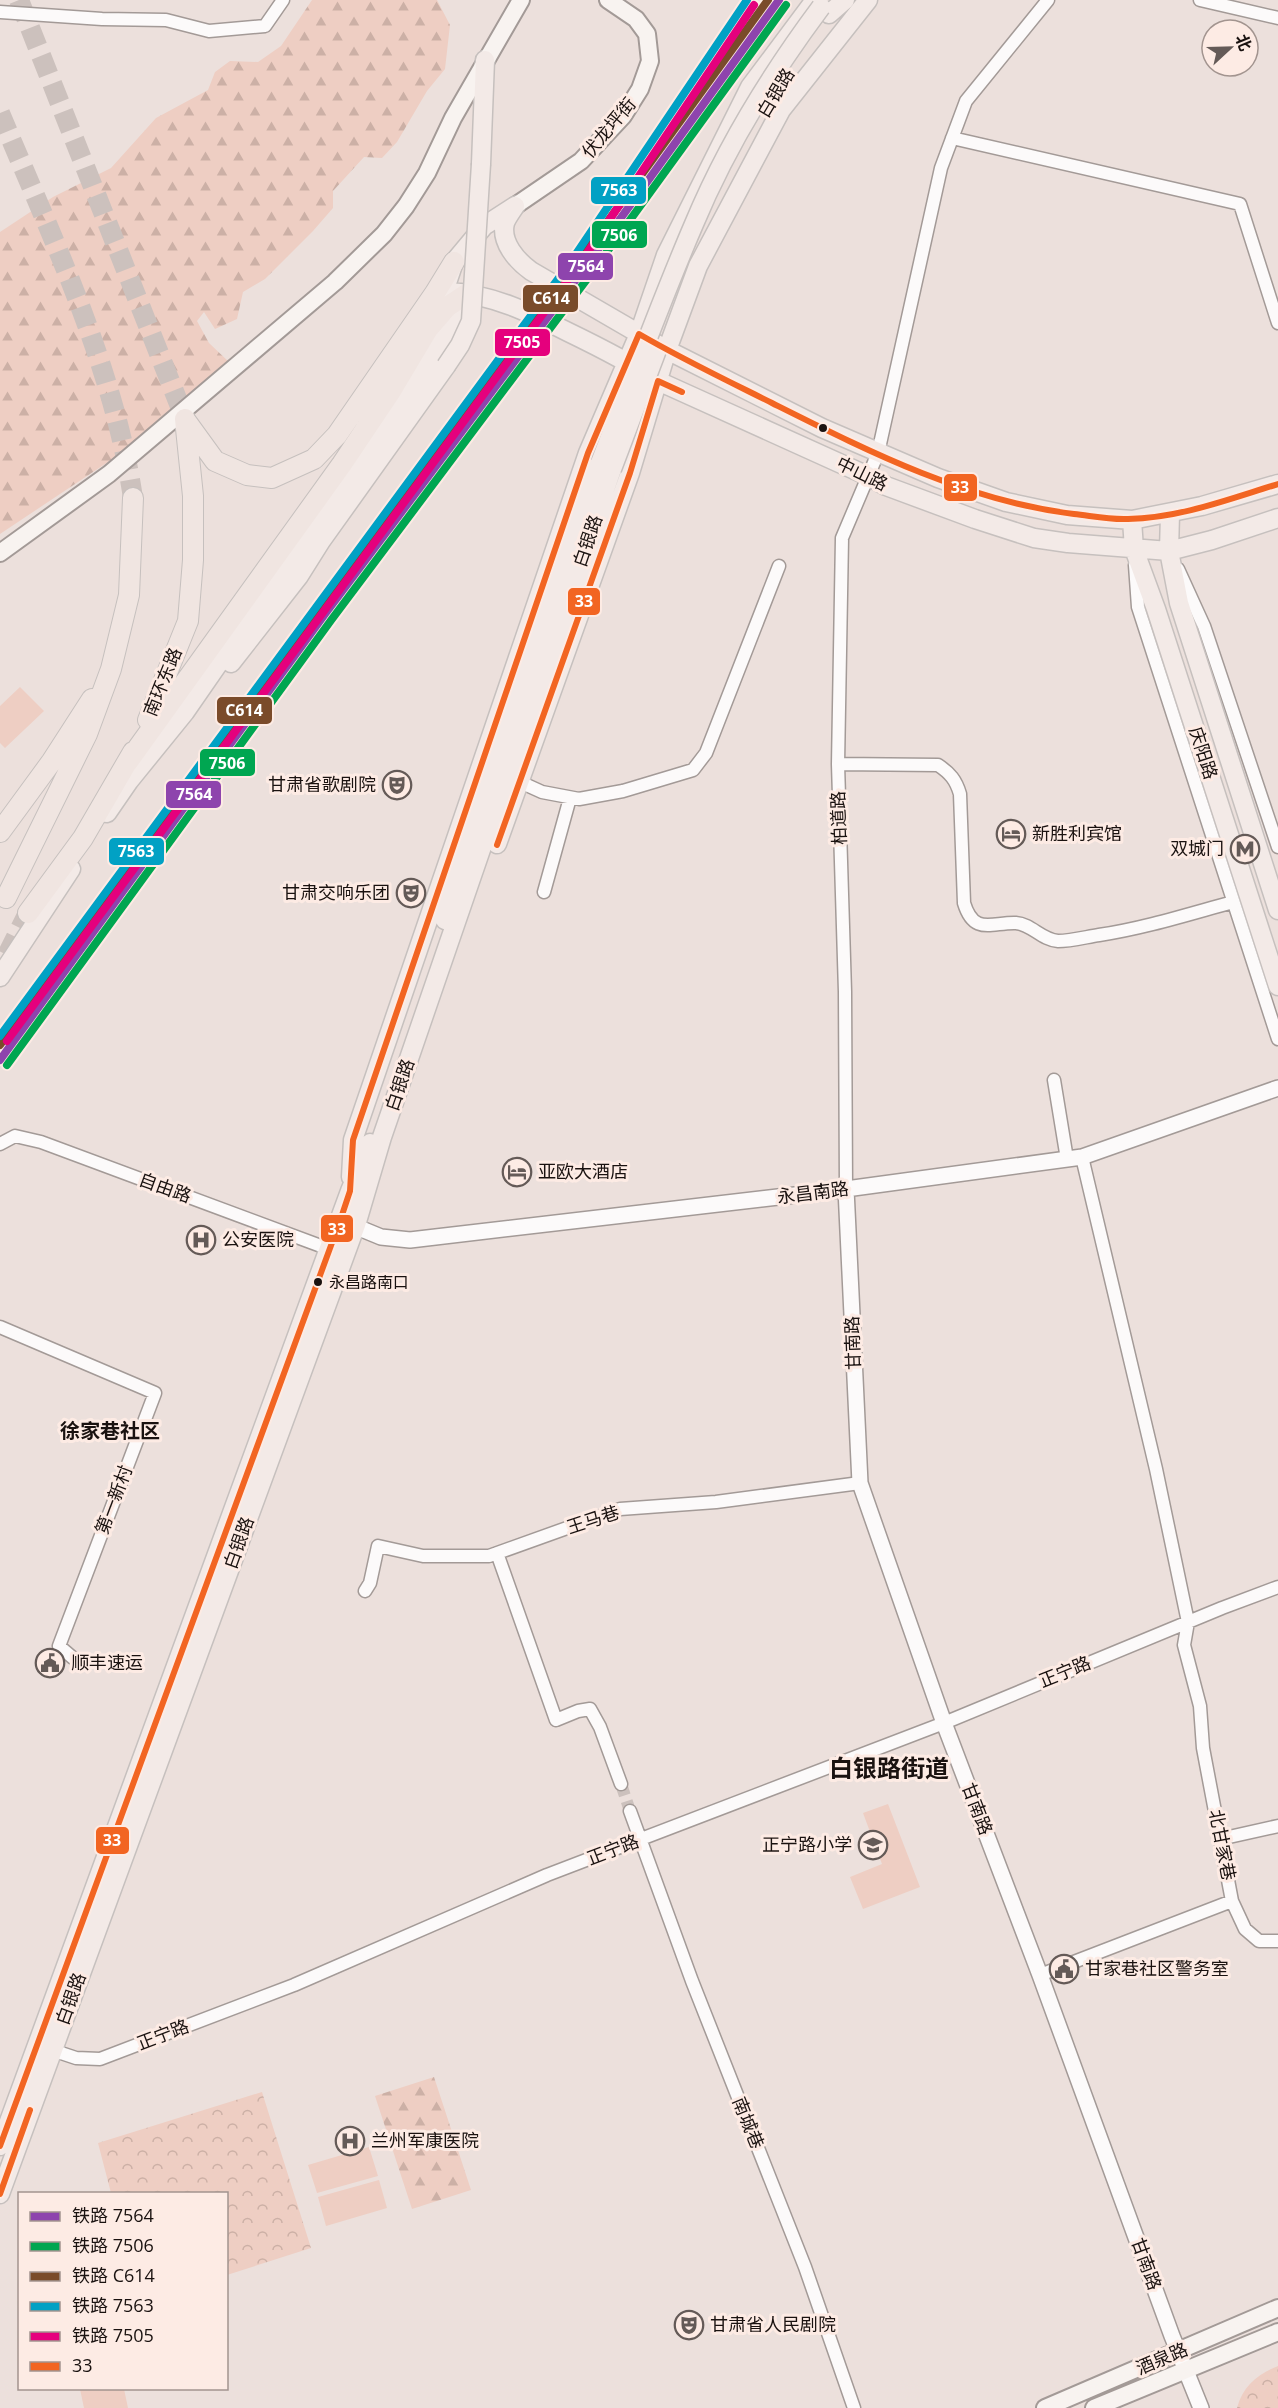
<svg xmlns="http://www.w3.org/2000/svg" width="1278" height="2408" font-family="'Open Sans','Noto Sans SC',sans-serif">
<style>
.forest{fill:url(#forest-firs)}
.park{fill:url(#park-crowns)}
.garden{fill:#eecec3}
.lines{fill:none;stroke-linecap:round;stroke-linejoin:round}
.minor-tunnel{stroke:#ccc1bd;stroke-width:12;stroke-dasharray:12 6;stroke-linecap:butt}
.trunk-tunnel{stroke:#ccc1bd;stroke-width:20;stroke-dasharray:20 10;stroke-linecap:butt}
.minor-casing{stroke:#a39a97;stroke-width:15}
.tertiary-casing{stroke:#a39a97;stroke-width:18}
.secondary-casing{stroke:#a39a97;stroke-width:20}
.primary-casing{stroke:#c6c0be;stroke-width:21}
.trunk-casing{stroke:#c6c0be;stroke-width:22}
.minor{stroke:#fcfafa;stroke-width:12}
.tertiary{stroke:#fcfafa;stroke-width:15}
.secondary{stroke:#f8f3f0;stroke-width:16}
.primary{stroke:#f3eae7;stroke-width:18}
.trunk{stroke:#f0e5e1;stroke-width:20}
.primary-bridge-casing{stroke:#c6c0be;stroke-width:21;stroke-linecap:butt}
.primary-bridge{stroke:#f3eae7;stroke-width:18}
.bus-1-casing{stroke:#fdebe4;stroke-width:10}
.bus-1{stroke:#f26522;stroke-width:6}
.rail-1-casing{stroke:#fdebe4;stroke-width:12}
.rail-2-casing{stroke:#fdebe4;stroke-width:12}
.rail-3-casing{stroke:#fdebe4;stroke-width:12}
.rail-4-casing{stroke:#fdebe4;stroke-width:12}
.rail-5-casing{stroke:#fdebe4;stroke-width:12}
.rail-1{stroke:#8e44ad;stroke-width:8}
.rail-2{stroke:#00a651;stroke-width:8}
.rail-3{stroke:#7a4b2a;stroke-width:8}
.rail-4{stroke:#01a1c4;stroke-width:8}
.rail-5{stroke:#e5007d;stroke-width:8}
.bus-dot{fill:#1a1210;stroke:#fdebe4;stroke-width:2}
.labels{text-anchor:middle;stroke-width:6;stroke-linejoin:round;paint-order:stroke}
.bus-label{font-size:16px;fill:#1a1210;stroke:#fdebe4;text-anchor:start}
.street-label{font-size:18px;fill:#1a1210;stroke:#fdebe4}
.poi-label{font-size:18px;fill:#1a1210;stroke:#fdebe4;text-anchor:start}
.neighbourhood-label{font-size:20px;font-weight:bold;fill:#1a1210;stroke:#fdebe4}
.district-label{font-size:24px;font-weight:bold;fill:#1a1210;stroke:#fdebe4}
.line-badge{stroke:#fdebe4;stroke-width:2}
.badge-label{font-size:16px;text-anchor:middle;font-weight:bold;fill:#fff}
</style>
<defs>
<pattern id="forest-firs" width="22" height="20" patternUnits="userSpaceOnUse" patternTransform="scale(1.5)"><rect width="22" height="20" fill="#eecec3"/><path d="M5 1l3.5 6h-7zM16 11l3.5 6h-7z" fill="#ccb0a6"/></pattern>
<pattern id="park-crowns" width="20" height="18" patternUnits="userSpaceOnUse" patternTransform="scale(1.5)"><rect width="20" height="18" fill="#eecec3"/><path d="M2 6a3 3 0 1 1 6 0M12 15a3 3 0 1 1 6 0" fill="none" stroke="#ccb0a6"/></pattern>
</defs>
<rect width="100%" height="100%" fill="#ece0dc"/>
<path class="forest" d="M312,0H437L450,25L445,69L427,91L397,142L382,158L364,157L333,191V208L313,231L265,279L243,292L237,319L215,329L204,312L197,321L209,343L229,362L158,423L114,458L0,534V232L53,197L111,168L156,118L208,90L215,72L230,61L258,62L281,46Z
M434,2077L471,2190L412,2209L375,2096Z"/>
<path class="park" d="M262,2092L311,2248L227,2275L226,2194L111,2193L98,2143Z
M1278,2366V2408H1237C1243,2386 1258,2374 1278,2366Z"/>
<path class="garden" d="M20,687L44,711L5,748L0,743V706Z
M888,1804L920,1887L863,1909L850,1877L882,1864L863,1813Z
M369,2147L378,2176L317,2193L308,2165Z
M379,2180L387,2208L326,2226L318,2197Z
M80,2389H124L128,2408H84Z"/>
<g class="lines">
<path class="minor-tunnel" d="M621,1784L630,1811"/>
<path class="trunk-tunnel" d="M19,0L185,419
M0,113C52,238 113,363 133,498
M7,955L28,913"/>
<g class="minor-casing">
<path id="minor" d="M1200,0L1278,18
M0,12L102,19L166,20L209,31L265,26L283,0
M952,138L1240,204L1278,323
M1135,565L1138,607L1278,1039
M1178,569L1204,626L1278,847
M838,764L938,765C950,773 956,780 960,794L964,903C974,936 992,922 1016,923C1031,924 1042,940 1058,941C1071,941 1086,937 1099,935C1145,928 1189,914 1233,902
M520,782L542,792L579,799L623,791L693,770L706,753L779,566
M544,892L570,798
M1054,1080L1067,1159
M0,1144L15,1136L41,1142L329,1249
M1082,1157L1156,1469L1188,1622L1184,1645L1200,1706L1203,1748L1232,1901L1245,1929L1259,1941H1278
M846,1189L845,992L838,764L842,538L878,453L941,168L966,101L1048,0
M0,1327L155,1393L59,1646L73,1658
M497,1553L556,1720L578,1711L590,1709L600,1727L621,1784
M365,1591L370,1583L378,1546L423,1556H489L620,1509L716,1502L860,1483
M630,1811L692,1981L805,2267L854,2408
M1220,1839L1278,1826
M1040,1975L1232,1901
M46,2048L76,2058L100,2059L294,1985L547,1875L944,1723L1222,1608L1278,1587"/>
</g>
<g class="tertiary-casing">
<path id="tertiary" d="M846,1189L860,1483L944,1723L1040,1975L1172,2336L1201,2408
M347,1223L381,1237L410,1240L846,1189L1082,1157L1278,1088"/>
</g>
<g class="secondary-casing">
<path id="secondary" d="M515,206L581,161L623,116L640,89L650,61L647,34L636,19L608,0
M0,553L109,474L335,282L384,234L406,206L427,173L453,118L521,0
M1045,2408L1278,2308
M1094,2408L1278,2332"/>
</g>
<g class="primary-casing">
<path id="primary" d="M829,14L845,0
M481,164L485,60
M515,206L484,226L454,262L446,286L449,292C492,294 530,313 568,332C599,347 629,362 658,381L868,476L886,486L975,519L1034,538L1068,543L1169,551L1212,540L1278,518
M515,206C512,211 507,217 505,223C500,242 517,261 531,271L667,350L822,428L938,478L1006,502L1067,515L1132,520L1202,506L1278,484
M1170,514L1169,551L1179,603L1278,910
M1132,520L1134,549L1156,609L1278,986
M231,663L299,576L321,541L446,366
M107,813L129,781L185,712L461,313L468,293
M497,844L630,473L667,350L698,266L781,110L868,0
M445,920L600,463
M0,977L71,869
M351,1177L353,1140L588,453L639,334L666,255L750,87L815,0
M0,2146L350,1191L370,1143
M0,2194L356,1225L382,1137L612,469"/>
</g>
<g class="trunk-casing">
<path id="trunk" d="M186,421L215,461L247,475L272,478L314,459L337,435L435,293L454,262
M148,720L188,621L193,560V496L185,419
M127,763L342,464L391,391L428,329L447,307L468,293
M0,832L52,761L92,699
M6,898L87,734L111,669L129,595L133,498
M28,913L83,838L133,752"/>
</g>
<use href="#minor" class="minor"/>
<use href="#tertiary" class="tertiary"/>
<use href="#secondary" class="secondary"/>
<use href="#primary" class="primary"/>
<use href="#trunk" class="trunk"/>
<g class="primary-bridge-casing">
<path id="primary-bridge" d="M446,366L460,345L471,321L481,164
M600,463C631,383 660,303 694,224C726,147 771,74 821,7
M612,469L657,350"/>
</g>
<use href="#primary-bridge" class="primary-bridge"/>
<g class="bus-1-casing">
<path id="bus-1" d="M497,845L630,473L658,381L682,392
M0,2146L340,1221L350,1191L353,1140L588,453L639,334C682,359 728,381 772,403C868,451 966,501 1074,514C1092,516 1110,520 1128,519C1180,518 1229,499 1278,484
M0,2194L30,2110"/>
</g>
<use href="#bus-1" class="bus-1"/>
<g class="rail-1-casing">
<path id="rail-1" d="M0,1060L325,614L586,266L779,0"/>
</g>
<g class="rail-2-casing">
<path id="rail-2" d="M7,1065L332,619L593,271L786,5"/>
</g>
<g class="rail-3-casing">
<path id="rail-3" d="M0,1045L318,609L579,261L768,0"/>
</g>
<g class="rail-4-casing">
<path id="rail-4" d="M0,1036L572,260L747,0"/>
</g>
<g class="rail-5-casing">
<path id="rail-5" d="M7,1041L579,265L754,5"/>
</g>
<use href="#rail-1" class="rail-1"/>
<use href="#rail-2" class="rail-2"/>
<use href="#rail-3" class="rail-3"/>
<use href="#rail-4" class="rail-4"/>
<use href="#rail-5" class="rail-5"/>
</g>
<defs>
<g id="theatre-ring" transform="scale(1.5)"><circle r="9.5" fill="#fdebe4" stroke="#645a57" stroke-width="1.5"/><path d="M-5-5.5Q0-4 5-5.5V0Q5 5 0 6Q-5 5-5 0ZM-3.3-2.5H-1v1.5H-3.3ZM1-2.5H3.3v1.5H1ZM-2.8 1Q0 5.5 2.8 1Z" fill="#645a57"/></g>
<g id="hotel-ring" transform="scale(1.5)"><circle r="9.5" fill="#fdebe4" stroke="#645a57" stroke-width="1.5"/><path d="M-6-4.5h1.5V1H6V5H4.5V3h-9V5H-6ZM-4 0a1.8 1.8 0 1 1 3.6 0ZM.5 0V-2.5h3Q6-2.5 6 0Z" fill="#645a57"/></g>
<g id="metro-ring" transform="scale(1.5)"><circle r="9.5" fill="#fdebe4" stroke="#645a57" stroke-width="1.5"/><path d="M-5.5 5V-5H-3L0 0L3-5H5.5V5H3V-.5L0 4L-3-.5V5Z" fill="#645a57"/></g>
<g id="hospital-ring" transform="scale(1.5)"><circle r="9.5" fill="#fdebe4" stroke="#645a57" stroke-width="1.5"/><path d="M-5-5h3v3.5h4V-5h3V5h-3V1.5h-4V5h-3Z" fill="#645a57"/></g>
<g id="civic-ring" transform="scale(1.5)"><circle r="9.5" fill="#fdebe4" stroke="#645a57" stroke-width="1.5"/><path d="M-.6-6.5H3V-4.5H.6V-3L4-1V1h2V6H-6V1h2V-1L-.6-3ZM-1.2 2.5V6h2.4V2.5Z" fill="#645a57"/></g>
<g id="school-ring" transform="scale(1.5)"><circle r="9.5" fill="#fdebe4" stroke="#645a57" stroke-width="1.5"/><path d="M0-5L7-2L0 1L-7-2ZM-4 1L0 2.5L4 1V4Q0 6-4 4Z" fill="#645a57"/></g>
</defs>
<g fill-rule="evenodd">
<use href="#theatre-ring" x="397" y="785"/>
<use href="#hotel-ring" x="1011" y="834"/>
<use href="#metro-ring" x="1245" y="849"/>
<use href="#theatre-ring" x="411" y="893"/>
<use href="#hotel-ring" x="517" y="1172"/>
<use href="#hospital-ring" x="201" y="1240"/>
<use href="#civic-ring" x="50" y="1663"/>
<use href="#school-ring" x="873" y="1845"/>
<use href="#civic-ring" x="1064" y="1969"/>
<use href="#hospital-ring" x="350" y="2141"/>
<use href="#theatre-ring" x="689" y="2325"/>
</g>
<g class="bus-dot">
<circle cx="823" cy="428" r="5"/>
<circle cx="318" cy="1282" r="5"/>
</g>
<g class="labels">
<g class="bus-label">
<text x="329" y="1288">永昌路南口</text>
</g>
<g class="street-label">
<text transform="translate(776 93) rotate(-59)" y="6">白银路</text>
<text transform="translate(609 128) rotate(-50)" y="6">伏龙坪街</text>
<text transform="translate(862 474) rotate(26)" y="6">中山路</text>
<text transform="translate(588 541) rotate(-71)" y="6">白银路</text>
<text transform="translate(163 682) rotate(-68)" y="6">南环东路</text>
<text transform="translate(1203 753) rotate(72)" y="6">庆阳路</text>
<text transform="translate(839 818) rotate(-92)" y="6">柏道路</text>
<text transform="translate(400 1085) rotate(-71)" y="6">白银路</text>
<text transform="translate(165 1188) rotate(20)" y="6">自由路</text>
<text transform="translate(813 1193) rotate(-7)" y="6">永昌南路</text>
<text transform="translate(853 1343) rotate(-92)" y="6">甘南路</text>
<text transform="translate(114 1500) rotate(-69)" y="6">第一新村</text>
<text transform="translate(593 1520) rotate(-18)" y="6">王马巷</text>
<text transform="translate(239 1543) rotate(-70)" y="6">白银路</text>
<text transform="translate(1065 1672) rotate(-22)" y="6">正宁路</text>
<text transform="translate(977 1809) rotate(69)" y="6">甘南路</text>
<text transform="translate(1222 1845) rotate(79)" y="6">北甘家巷</text>
<text transform="translate(613 1850) rotate(-21)" y="6">正宁路</text>
<text transform="translate(71 1999) rotate(-70)" y="6">白银路</text>
<text transform="translate(163 2035) rotate(-21)" y="6">正宁路</text>
<text transform="translate(748 2123) rotate(68)" y="6">南城巷</text>
<text transform="translate(1146 2264) rotate(70)" y="6">甘南路</text>
<text transform="translate(1162 2359) rotate(-23)" y="6">酒泉路</text>
</g>
<g class="poi-label">
<text x="376" y="791" text-anchor="end">甘肃省歌剧院</text>
<text x="1032" y="840">新胜利宾馆</text>
<text x="1224" y="855" text-anchor="end">双城门</text>
<text x="390" y="899" text-anchor="end">甘肃交响乐团</text>
<text x="538" y="1178">亚欧大酒店</text>
<text x="222" y="1246">公安医院</text>
<text x="71" y="1669">顺丰速运</text>
<text x="852" y="1851" text-anchor="end">正宁路小学</text>
<text x="1085" y="1975">甘家巷社区警务室</text>
<text x="371" y="2147">兰州军康医院</text>
<text x="710" y="2331">甘肃省人民剧院</text>
</g>
<g class="neighbourhood-label">
<text x="110" y="1438">徐家巷社区</text>
</g>
<g class="district-label">
<text x="889" y="1777">白银路街道</text>
</g>
</g>
<g class="line-badge">
<rect x="590" y="176" width="57" height="29" rx="6" fill="#01a1c4"/>
<rect x="591" y="220" width="57" height="29" rx="6" fill="#00a651"/>
<rect x="557" y="252" width="57" height="29" rx="6" fill="#8e44ad"/>
<rect x="522" y="284" width="57" height="29" rx="6" fill="#7a4b2a"/>
<rect x="494" y="328" width="57" height="29" rx="6" fill="#e5007d"/>
<rect x="943" y="473" width="35" height="29" rx="6" fill="#f26522"/>
<rect x="567" y="587" width="34" height="29" rx="6" fill="#f26522"/>
<rect x="216" y="696" width="57" height="29" rx="6" fill="#7a4b2a"/>
<rect x="199" y="748" width="57" height="29" rx="6" fill="#00a651"/>
<rect x="165" y="780" width="57" height="29" rx="6" fill="#8e44ad"/>
<rect x="108" y="837" width="57" height="29" rx="6" fill="#01a1c4"/>
<rect x="320" y="1214" width="34" height="29" rx="6" fill="#f26522"/>
<rect x="95" y="1826" width="35" height="29" rx="6" fill="#f26522"/>
</g>
<g class="badge-label">
<text x="619" y="196">7563</text>
<text x="619" y="241">7506</text>
<text x="586" y="272">7564</text>
<text x="551" y="304">C614</text>
<text x="522" y="348">7505</text>
<text x="960" y="493">33</text>
<text x="584" y="607">33</text>
<text x="244" y="716">C614</text>
<text x="227" y="769">7506</text>
<text x="194" y="800">7564</text>
<text x="136" y="857">7563</text>
<text x="337" y="1235">33</text>
<text x="112" y="1846">33</text>
</g>
<rect x="18" y="2192" width="210" height="198" fill="#fdebe4" stroke="#a2948f" stroke-width="1.5"/>
<rect x="30" y="2212" width="30" height="9" fill="#8e44ad" stroke="#a2948f" stroke-width="1.5"/>
<text x="72" y="2222" font-size="18" fill="#1a1210">铁路 7564</text>
<rect x="30" y="2242" width="30" height="9" fill="#00a651" stroke="#a2948f" stroke-width="1.5"/>
<text x="72" y="2252" font-size="18" fill="#1a1210">铁路 7506</text>
<rect x="30" y="2272" width="30" height="9" fill="#7a4b2a" stroke="#a2948f" stroke-width="1.5"/>
<text x="72" y="2282" font-size="18" fill="#1a1210">铁路 C614</text>
<rect x="30" y="2302" width="30" height="9" fill="#01a1c4" stroke="#a2948f" stroke-width="1.5"/>
<text x="72" y="2312" font-size="18" fill="#1a1210">铁路 7563</text>
<rect x="30" y="2332" width="30" height="9" fill="#e5007d" stroke="#a2948f" stroke-width="1.5"/>
<text x="72" y="2342" font-size="18" fill="#1a1210">铁路 7505</text>
<rect x="30" y="2362" width="30" height="9" fill="#f26522" stroke="#a2948f" stroke-width="1.5"/>
<text x="72" y="2372" font-size="18" fill="#1a1210">33</text>
<g transform="translate(1230 48) rotate(68)"><circle r="28" fill="#fdebe4" stroke="#a2948f" stroke-width="1.5"/>
<path d="M0-4.5L10 22L0 15L-10 22Z" fill="#645a57"/>
<text y="-9" font-size="16" font-weight="bold" text-anchor="middle" fill="#1a1210">北</text>
</g>
</svg>
